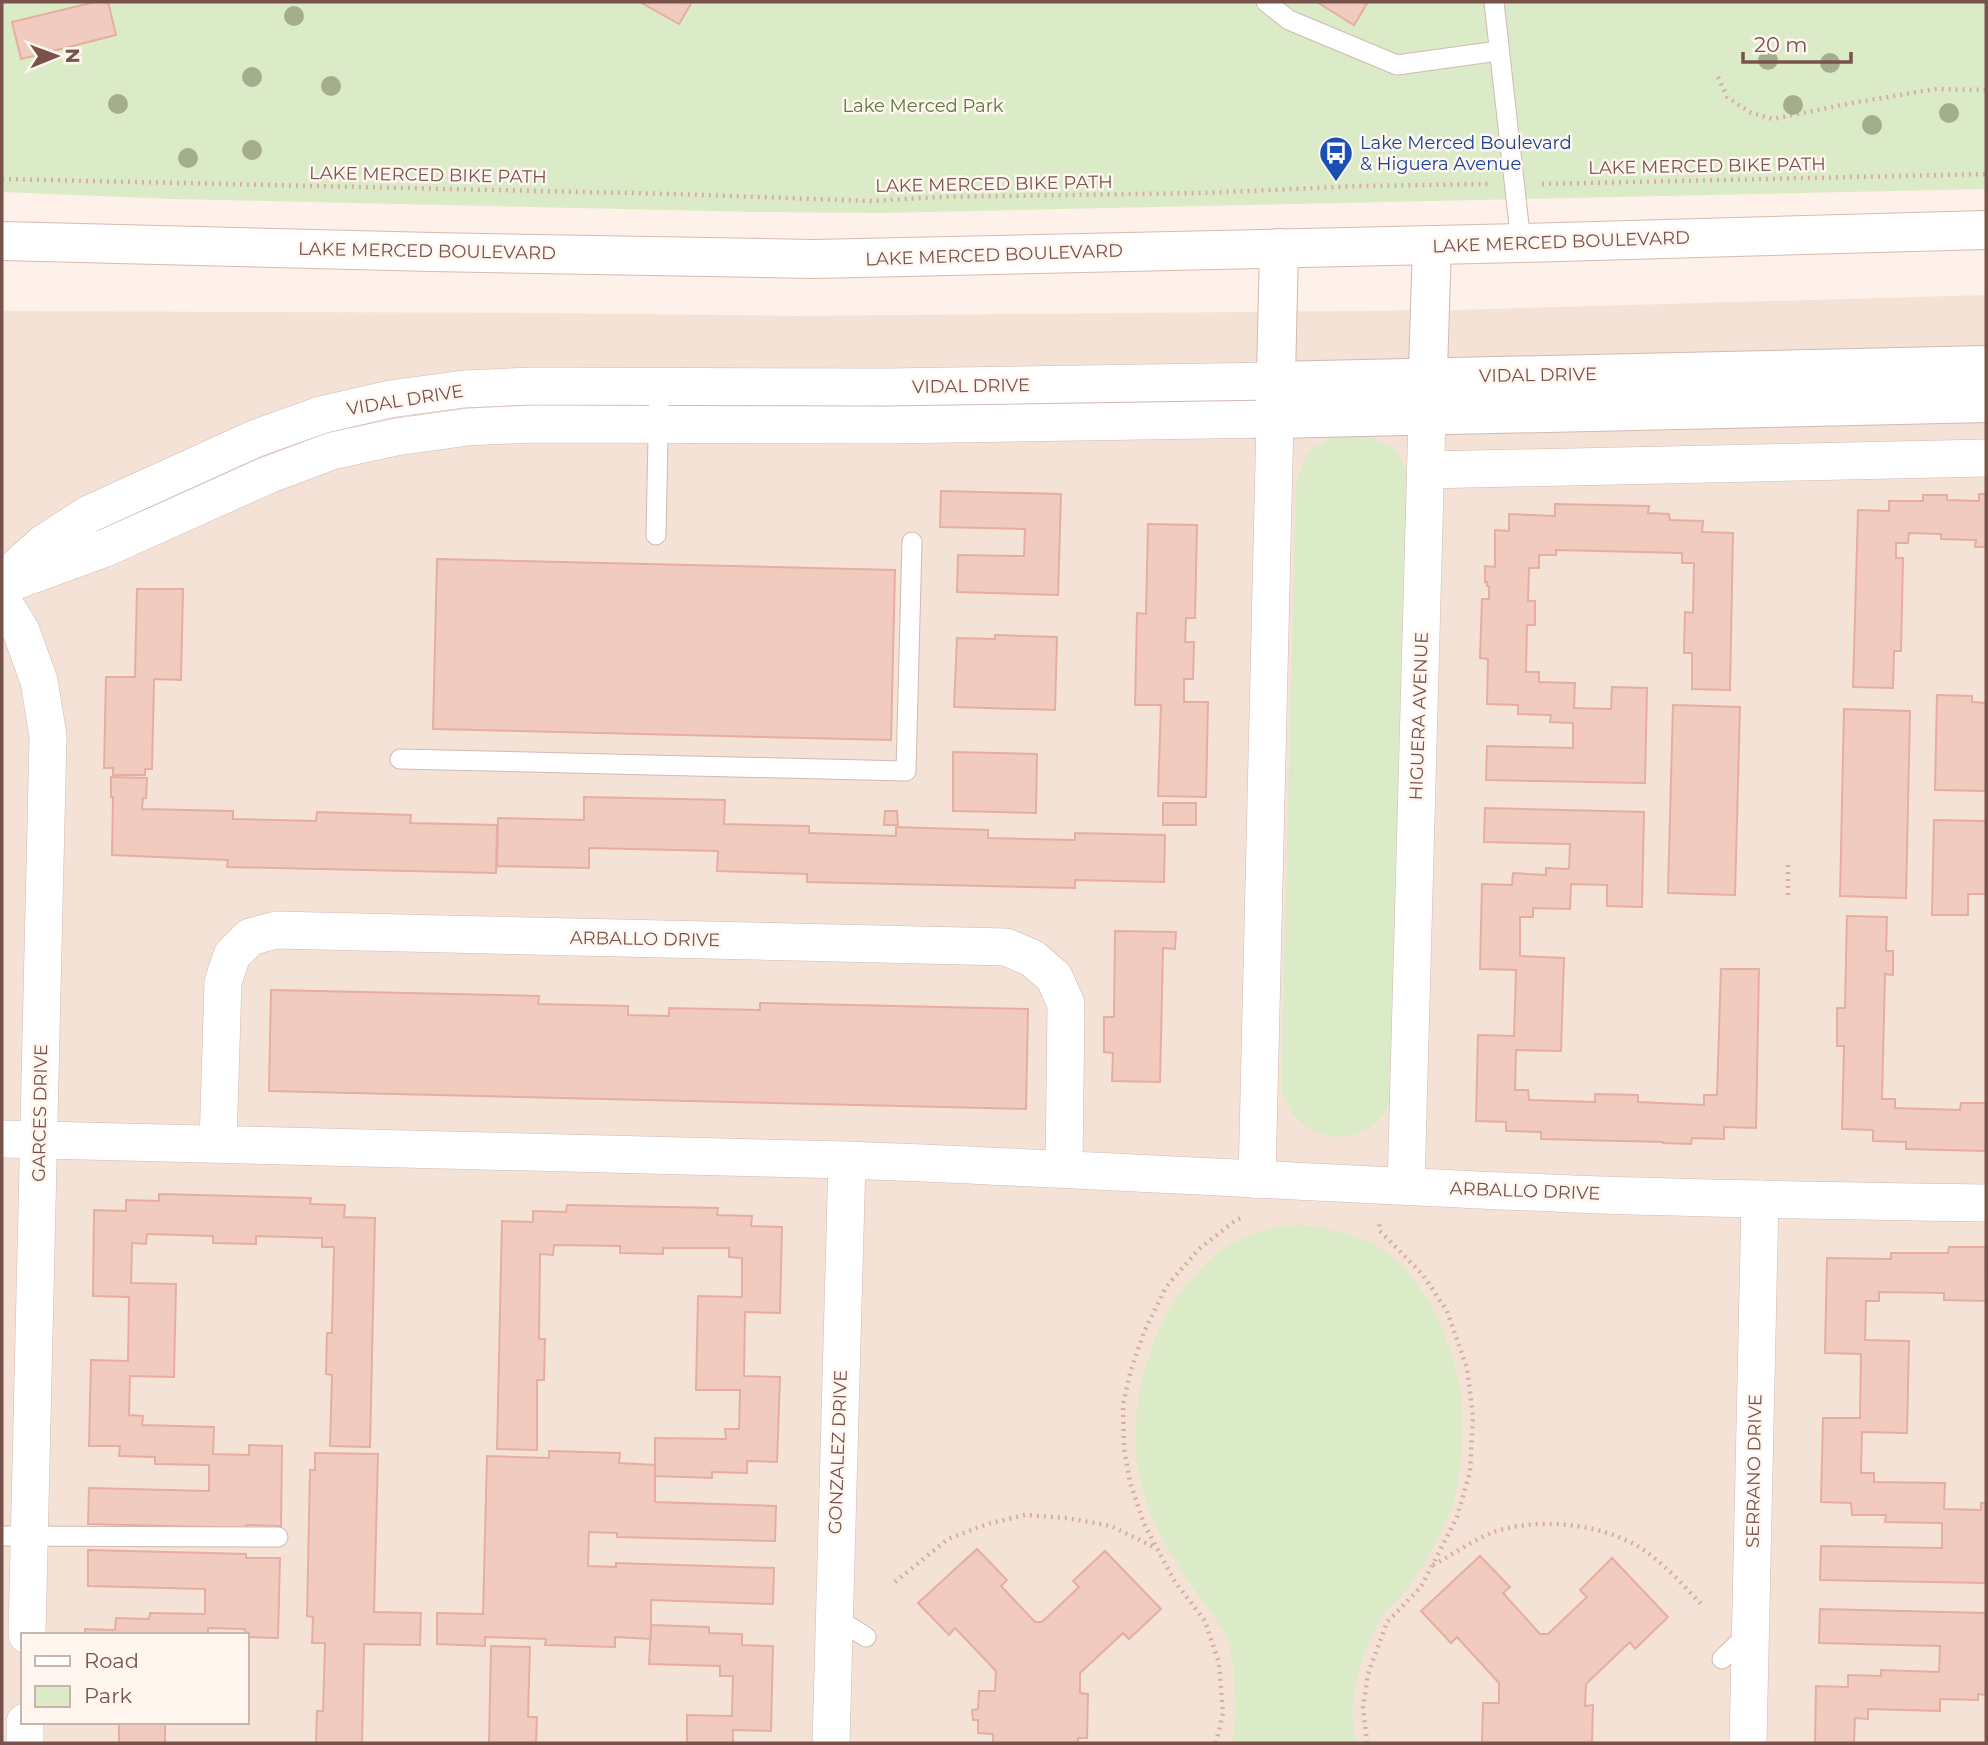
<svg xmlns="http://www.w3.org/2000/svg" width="1988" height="1745" font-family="Montserrat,sans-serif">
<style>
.residential{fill:#f4e2d7;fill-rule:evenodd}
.green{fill:#dcebc7}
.building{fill:#f2cbc0;stroke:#e5aea0;stroke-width:2}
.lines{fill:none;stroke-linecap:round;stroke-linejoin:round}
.service-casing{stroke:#d2b9b1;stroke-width:21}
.minor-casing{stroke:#d2b9b1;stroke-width:38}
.tertiary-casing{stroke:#d2b9b1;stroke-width:40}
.secondary-casing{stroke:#d7bab1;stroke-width:40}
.path{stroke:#d8aea3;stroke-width:4.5;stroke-dasharray:2 5;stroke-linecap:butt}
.service{stroke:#fff;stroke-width:19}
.minor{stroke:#fff;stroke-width:37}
.tertiary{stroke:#fff;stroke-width:38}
.secondary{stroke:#fff;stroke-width:38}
.tree{fill:#a4ae8d}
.labels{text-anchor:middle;stroke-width:5;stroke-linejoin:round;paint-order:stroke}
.park-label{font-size:18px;fill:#5b7841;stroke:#fff6f0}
.transit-label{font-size:18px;fill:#164399;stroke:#fff6f0;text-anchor:start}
.street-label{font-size:18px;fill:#78534c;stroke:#fff6f0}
</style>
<rect width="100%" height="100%" fill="#fdf1e9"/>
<path class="residential" d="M1986,295V1743H2V311L544,313L798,316L1457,310ZM23,1635H247V1722H23Z"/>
<path class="green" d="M2,2H1986V189L881,213L757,212L172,199L2,192Z
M1367,434L1393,448L1406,468L1410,496L1395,1091C1391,1099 1388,1109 1383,1116C1363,1141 1327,1143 1303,1124C1292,1116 1287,1104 1281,1092L1296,481L1308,452L1335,435Z
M1299,1224C1329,1229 1360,1234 1385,1251C1423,1278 1449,1334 1458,1378C1465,1408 1464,1449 1458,1479C1456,1489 1455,1500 1451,1510C1439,1537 1425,1565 1407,1589C1400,1599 1389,1606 1382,1616C1378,1622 1375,1629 1372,1635C1355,1671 1349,1704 1355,1743H1232C1239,1717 1235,1663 1227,1638C1224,1632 1219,1625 1216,1620C1204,1602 1190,1585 1179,1567C1162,1542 1147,1510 1140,1480C1132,1448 1135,1401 1145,1370C1152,1347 1159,1321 1174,1301C1213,1249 1234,1233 1299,1224Z"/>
<path class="building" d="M95,2H108L116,35L21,59L12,22Z
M640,2H692L679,24Z
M1317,2H1368L1354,25Z
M941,491L1061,494L1058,595L957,592L958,555L1024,556L1025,529L940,527Z
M1979,494H1986V547H1975L1976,540L1941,539V534L1909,533L1908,543H1896V558H1903L1901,651H1894L1893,688L1853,687L1858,510L1889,511V501H1923V495H1947V500L1979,501Z
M1555,504L1649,506L1648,513L1669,514L1670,520L1703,521L1702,532L1733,533L1730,690L1692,689V653H1684L1685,612L1693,613L1694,563H1682V553L1556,550V555H1539V568H1529L1528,601H1535V625H1527L1526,672H1539V682L1575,683L1574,708L1611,709L1612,687L1647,688L1645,783L1486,780L1487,746L1573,748V723L1550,722L1551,715L1518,714V705L1487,704L1488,659L1480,658L1482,599H1489V586H1487V582H1485V566L1495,567V530L1509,531V514L1555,516Z
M1148,524L1197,525L1195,618H1186L1185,642H1194L1193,679H1184V702H1208L1206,797L1158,796L1161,705H1135L1137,613L1146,614Z
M437,559L895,570L891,740L433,729Z
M137,589H183L181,680L154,679L152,769H145V775H113V768H104L106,677H135Z
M995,635L1057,637L1055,710L954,707L957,638L995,639Z
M1937,695L1972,696V702L1986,703V791L1935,790Z
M1673,705L1740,707L1735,895L1668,893Z
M1844,709L1910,711L1906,898L1840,896Z
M953,752L1037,754L1036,813L953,811Z
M111,777L147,778L146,798H143L142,809L233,811V819L316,821L317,812L411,815L410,823L497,825L496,873L227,867L228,860L112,855L113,797H111Z
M584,797L725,800L724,824L809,826V833L896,836V827L988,830V838L1075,840V833L1165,835L1164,882L1075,880V888L807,882V874L717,871L718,851L589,848V868L497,866L498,818L584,820Z
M1163,803H1196V825H1163Z
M1485,808L1644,812L1642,907L1607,906V885L1571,884L1570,909L1533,908V917H1520V956L1564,958L1561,1051L1516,1050L1515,1090H1528L1529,1100L1595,1102V1094L1638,1095V1102L1704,1105V1095H1717L1721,969H1759L1756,1128L1724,1127V1139L1692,1138L1691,1144L1663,1143V1142L1541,1139V1132L1506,1131V1122L1476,1121L1478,1035L1514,1036L1516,970L1480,969L1482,884L1512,885L1513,873L1546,875V868L1569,869L1570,844L1484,842Z
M885,811H897L898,825H884Z
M1934,820L1986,821V894H1968V915H1932Z
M1847,916L1887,917L1886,951H1893V975L1885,974L1882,1099H1895V1108L1960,1110L1961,1103H1986V1151L1906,1149V1142L1873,1141V1130L1842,1129L1844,1046H1837V1008H1845Z
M1115,931L1176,932L1175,949L1163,948L1160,1082L1112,1081L1113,1053L1104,1052V1017H1114Z
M271,990L539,996L538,1004L628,1006V1015L669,1016V1008L760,1010V1003L1028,1009L1026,1109L269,1091Z
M159,1194L311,1198L310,1204L345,1205L344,1217L375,1218L370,1447L330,1446L332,1375L326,1374L327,1333H332L334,1247H322V1238L256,1236V1244L213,1243V1236L147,1234L146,1244L132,1243L131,1283L176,1284L174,1377L130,1376L129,1415L143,1416L142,1425L214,1427L213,1454L249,1455V1445L282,1446L281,1526L246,1525V1528L88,1524L89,1488L209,1491V1465L155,1464V1457L119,1456L120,1446H89L91,1360L128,1361L129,1297L93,1296L94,1210L126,1211V1200L159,1201Z
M567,1205L718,1208L717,1215L752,1216L751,1226L782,1227L780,1313L745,1312L744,1376L780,1377L777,1462L747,1461V1473L712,1472V1478L655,1476V1438L726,1439L725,1429H739L740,1390H696L698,1296L742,1297V1258L729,1257V1248H663V1254L620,1253V1246L554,1245L553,1255L540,1254L539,1339H545L544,1380H537V1450L497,1449L502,1221L533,1222V1211L566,1212Z
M1949,1247H1985L1986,1301L1944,1300V1293L1879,1292V1301H1866L1865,1340L1909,1341L1907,1433L1862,1432L1861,1473H1874V1482L1945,1483L1944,1509L1981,1510V1503H1986V1583L1820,1580L1821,1546L1942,1548V1523L1885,1522L1886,1515H1852L1851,1503L1821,1502L1823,1418H1860L1861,1354L1825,1353L1827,1258L1891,1259V1253H1948Z
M549,1451L620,1453L619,1463L655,1465V1502L776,1506L775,1541L617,1537V1533L589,1532L588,1566L616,1567V1563L774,1568L773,1604L651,1600V1639L615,1637V1647L545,1645L546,1639L485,1637V1646L437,1644V1613L483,1614L487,1456L549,1458Z
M315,1453L378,1454L374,1612L421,1613L420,1645L364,1644L362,1743H316L317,1711H323L325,1643H312L313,1617L307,1616L310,1470H315Z
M977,1549L1007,1580L1001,1586L1035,1622H1042L1079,1587L1073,1581L1105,1551L1161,1609L1129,1639L1123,1633L1080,1673V1693L1088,1694L1087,1738H1078V1743H993V1734L978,1733V1720H973L972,1710L978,1709L979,1691H995L996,1671L955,1628L949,1635L918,1603Z
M88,1550L246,1554V1558H280L278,1638L247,1637L245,1629L208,1628V1635H85V1629L115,1630L116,1618L149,1619L150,1613L205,1614V1589L88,1586Z
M1480,1556L1510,1587L1503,1593L1540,1634H1548L1587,1597L1580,1590L1612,1558L1668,1617L1635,1649L1630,1642L1586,1684L1585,1706L1593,1705L1592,1743H1482L1483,1703H1499V1683L1457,1637L1451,1643L1421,1611Z
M1820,1609L1986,1613V1695L1978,1694V1700L1940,1699V1711L1868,1709V1719L1855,1718L1854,1743H1815L1816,1686L1848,1687V1675L1881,1676V1670L1939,1672L1940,1646L1819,1643Z
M651,1625L709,1627V1633L742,1634V1645L773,1646L771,1731L733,1730V1743H687V1715L732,1716L733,1676H720V1666L649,1664Z
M491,1646L530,1647L528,1717H537L536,1743H489Z
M119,1722H165V1743H119Z"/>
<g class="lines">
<g class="service-casing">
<path id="service" d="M1266,2L1289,20L1397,65L1498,51
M1494,2L1521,243
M656,535L659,388
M400,759L906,771L912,542
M2,1536L278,1537
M833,1616L866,1637
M1722,1659L1749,1633"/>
</g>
<g class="minor-casing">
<path id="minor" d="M1425,470L1986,458
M5,578L44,543L89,514L254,439L321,415L390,399L464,389L532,386L888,387L1275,381
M2,586L103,549L268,475L332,451L396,437L468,427L532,424L888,425L1275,419L1257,1180
M2,600L21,631L39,681L48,736L27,1635
M2,1139L847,1160C1089,1169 1331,1184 1574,1194C1711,1199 1849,1201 1986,1203
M218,1144L223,982L232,955L250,937L276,930L1006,947L1032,958L1054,977L1066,1004L1064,1169
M1406,1186L1427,416
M25,1743V1722
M831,1743L847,1160
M1748,1743L1760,1199"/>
</g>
<g class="tertiary-casing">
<path id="tertiary" d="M1279,248L1275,419L1986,403
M1275,381L1986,365
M1427,401L1432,245"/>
</g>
<g class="secondary-casing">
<path id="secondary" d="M2,241L432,252L814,259L1521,243L1986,230"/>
</g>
<path class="path" d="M1718,77L1727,97L1751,113L1773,119L1852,103L1936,89L1986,90
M2,179L673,194L872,201L938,197L1202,193L1359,186L1488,184
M1542,184L1986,174
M1788,895V865
M1433,1565C1452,1555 1470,1542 1489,1534C1532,1516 1600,1523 1639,1547C1663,1562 1683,1585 1702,1605
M895,1582L948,1539L987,1524L1025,1515L1067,1518L1111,1526L1156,1548
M1216,1743L1223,1713L1219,1663L1205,1621L1175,1582L1144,1524L1130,1482L1124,1448L1123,1404L1131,1370L1144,1332L1166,1287L1199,1249L1236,1220L1244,1217
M1367,1743L1363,1708L1368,1674L1387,1622L1421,1587L1457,1517L1470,1472L1473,1416L1467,1368L1447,1311L1423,1275L1379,1230L1380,1220"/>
<use href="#service" class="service"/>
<use href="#minor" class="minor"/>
<use href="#tertiary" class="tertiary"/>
<use href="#secondary" class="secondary"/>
</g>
<g class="tree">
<circle cx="294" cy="16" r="10"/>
<circle cx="1768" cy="60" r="10"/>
<circle cx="1830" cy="63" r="10"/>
<circle cx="252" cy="77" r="10"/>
<circle cx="331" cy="86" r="10"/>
<circle cx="118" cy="104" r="10"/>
<circle cx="1793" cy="105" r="10"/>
<circle cx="1949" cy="113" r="10"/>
<circle cx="1872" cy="125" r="10"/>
<circle cx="252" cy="150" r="10"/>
<circle cx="188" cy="158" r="10"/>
</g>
<defs>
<g id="bus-pin" transform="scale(1.75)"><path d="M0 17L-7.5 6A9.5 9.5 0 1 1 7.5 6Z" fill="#1a4fb4" stroke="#fff6f0"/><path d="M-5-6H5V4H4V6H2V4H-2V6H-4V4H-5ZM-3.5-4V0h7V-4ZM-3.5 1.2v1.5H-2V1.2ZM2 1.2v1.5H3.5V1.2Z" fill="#fff"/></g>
</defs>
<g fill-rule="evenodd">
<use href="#bus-pin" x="1336" y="153"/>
</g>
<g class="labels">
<g class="park-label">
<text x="923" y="112">Lake Merced Park</text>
</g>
<g class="transit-label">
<text x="1360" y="149">Lake Merced Boulevard<tspan x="1360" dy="21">&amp; Higuera Avenue</tspan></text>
</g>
<g class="street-label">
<text transform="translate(1707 166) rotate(-1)" y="6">LAKE MERCED BIKE PATH</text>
<text transform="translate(428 175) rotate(1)" y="6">LAKE MERCED BIKE PATH</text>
<text transform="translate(994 184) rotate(-1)" y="6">LAKE MERCED BIKE PATH</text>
<text transform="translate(1561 242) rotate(-2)" y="6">LAKE MERCED BOULEVARD</text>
<text transform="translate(427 251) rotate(1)" y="6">LAKE MERCED BOULEVARD</text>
<text transform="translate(994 255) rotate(-2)" y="6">LAKE MERCED BOULEVARD</text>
<text transform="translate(1538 375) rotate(-1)" y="6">VIDAL DRIVE</text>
<text transform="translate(971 386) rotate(-1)" y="6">VIDAL DRIVE</text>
<text transform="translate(405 400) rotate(-9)" y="6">VIDAL DRIVE</text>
<text transform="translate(1419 716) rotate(-88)" y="6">HIGUERA AVENUE</text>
<text transform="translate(645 939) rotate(1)" y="6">ARBALLO DRIVE</text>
<text transform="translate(40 1113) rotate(-89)" y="6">GARCES DRIVE</text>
<text transform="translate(1525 1191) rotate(2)" y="6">ARBALLO DRIVE</text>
<text transform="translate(838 1452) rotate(-88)" y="6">GONZALEZ DRIVE</text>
<text transform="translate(1754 1471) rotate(-89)" y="6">SERRANO DRIVE</text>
</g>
</g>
<rect width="1988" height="1745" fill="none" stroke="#78534c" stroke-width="7"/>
<rect x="21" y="1633" width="228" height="91" fill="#fff6f0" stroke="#c9b5ae" stroke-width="2"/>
<rect x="35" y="1656" width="35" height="10" fill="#ffffff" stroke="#c9b5ae" stroke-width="2"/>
<text x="84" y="1668" font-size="21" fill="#78534c">Road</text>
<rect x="35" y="1686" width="35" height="21" fill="#dcebc7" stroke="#c9b5ae" stroke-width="2"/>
<text x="84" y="1703" font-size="21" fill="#78534c">Park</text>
<g transform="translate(56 56) rotate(89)" stroke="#fff6f0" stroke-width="5" paint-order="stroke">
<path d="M0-5L12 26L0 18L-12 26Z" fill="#78534c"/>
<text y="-10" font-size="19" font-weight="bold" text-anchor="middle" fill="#78534c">N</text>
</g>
<path d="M1743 52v10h108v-10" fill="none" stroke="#78534c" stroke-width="3.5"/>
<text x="1754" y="52" font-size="21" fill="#78534c" stroke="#fff6f0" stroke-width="5" paint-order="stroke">20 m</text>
</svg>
